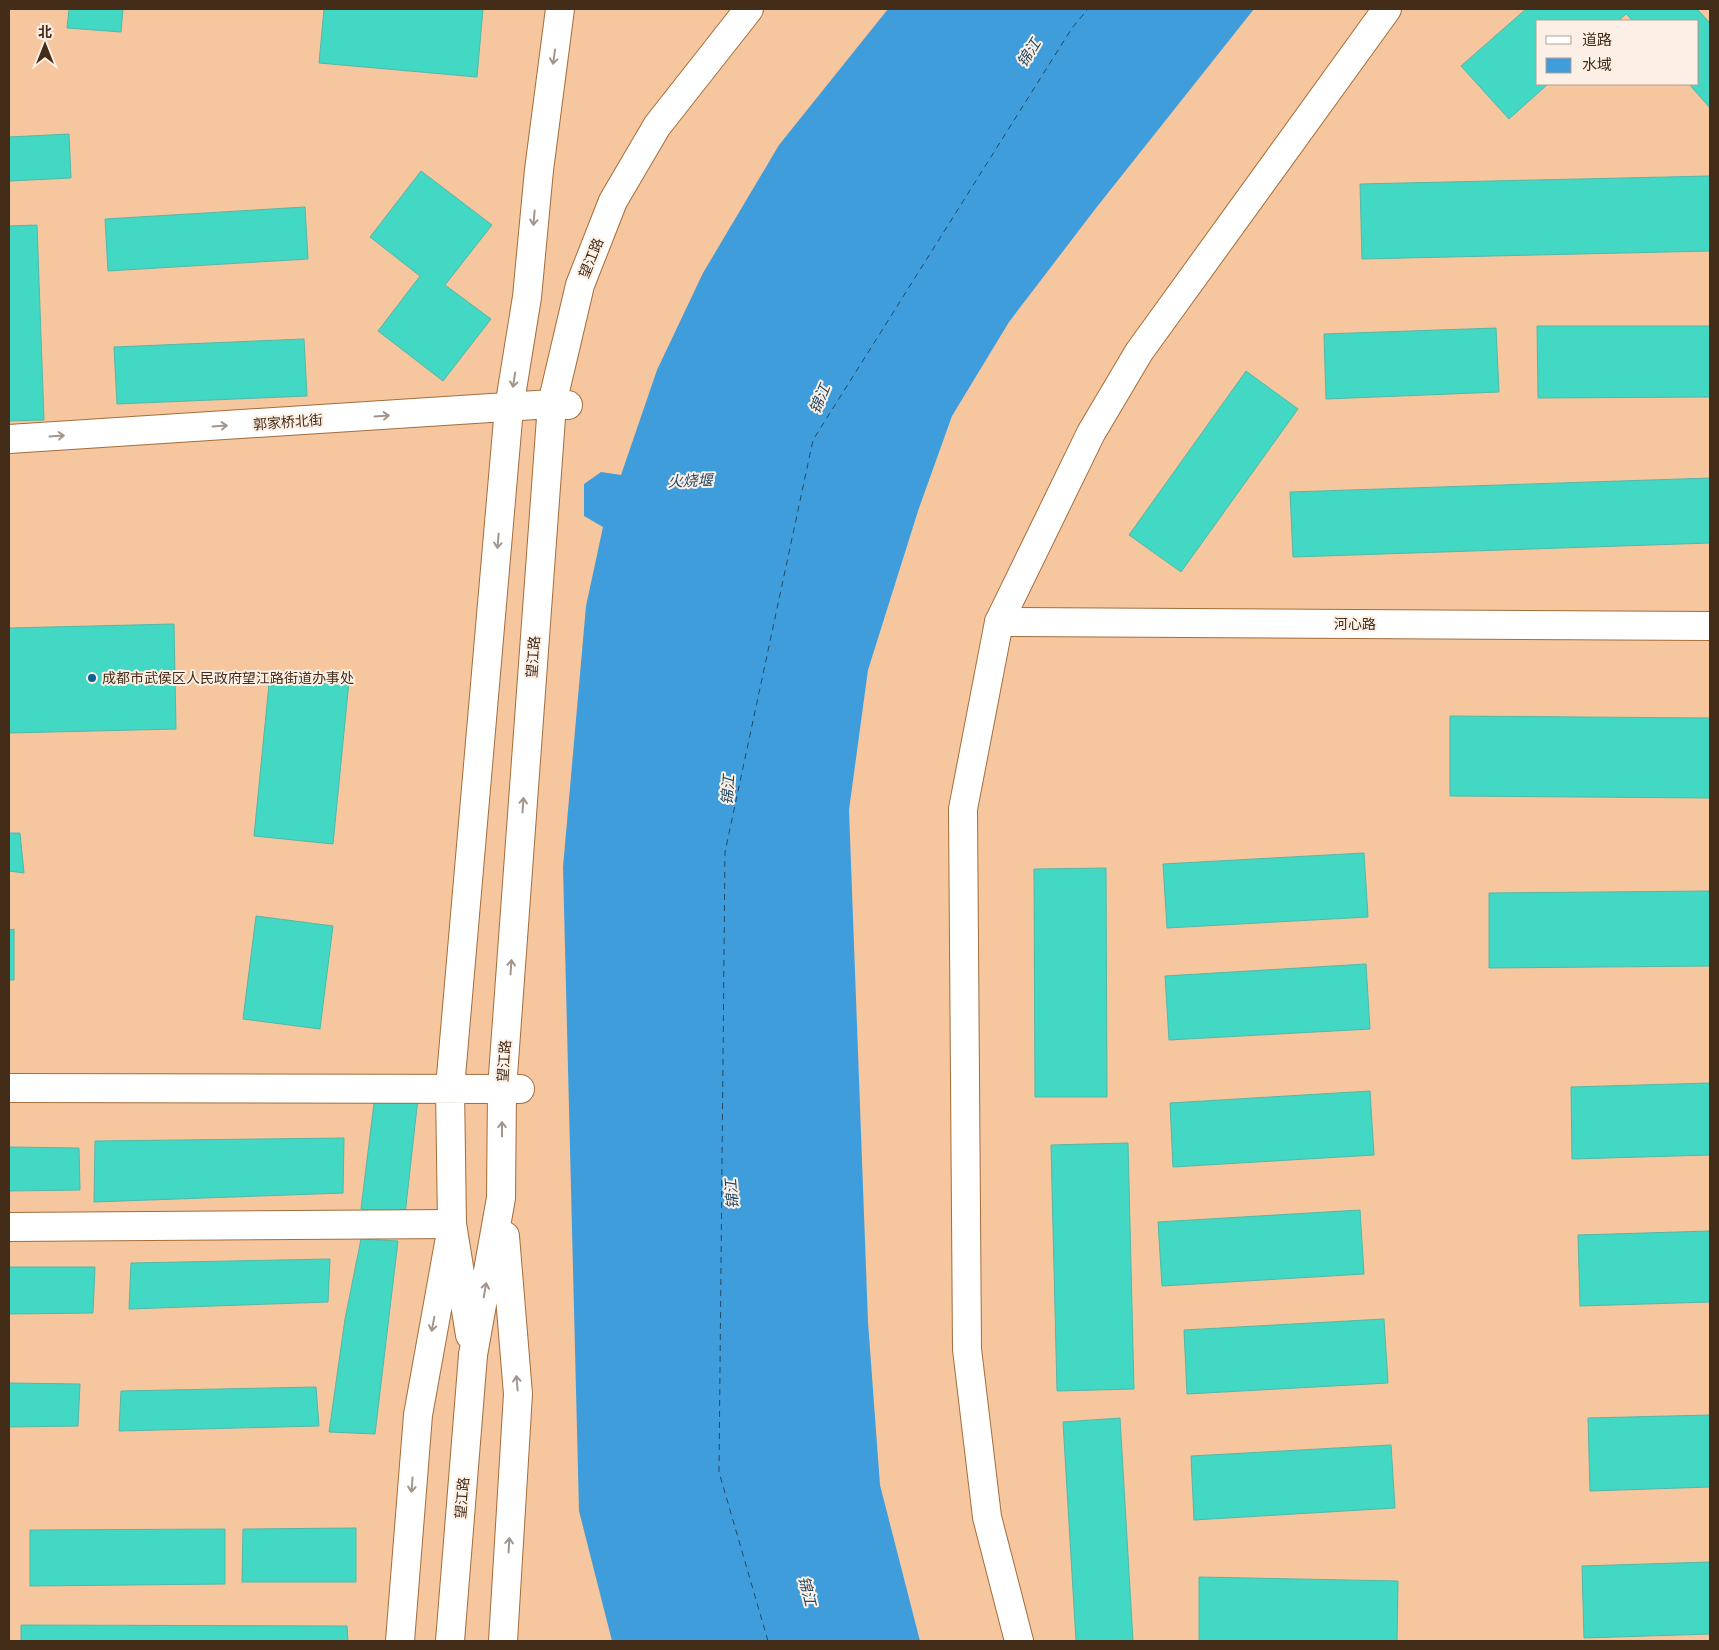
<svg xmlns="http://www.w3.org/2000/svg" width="1719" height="1650" font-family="'Noto Sans','Noto Sans SC',sans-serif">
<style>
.water{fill:#409ddb}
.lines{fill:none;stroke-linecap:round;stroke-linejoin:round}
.ferry{stroke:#234964;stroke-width:1;stroke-dasharray:6 5;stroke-linecap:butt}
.building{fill:#42d8c3;stroke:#55b8a8}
.minor-casing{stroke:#a46d3b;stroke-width:30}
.tertiary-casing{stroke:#a46d3b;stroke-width:30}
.secondary-casing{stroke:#a46d3b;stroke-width:30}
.minor{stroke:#fff;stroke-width:28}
.tertiary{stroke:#fff;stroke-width:28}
.secondary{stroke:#fff;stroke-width:28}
.oneway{stroke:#a2968c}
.poi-dot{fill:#0c6293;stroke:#fcefe5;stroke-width:2}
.labels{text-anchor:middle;stroke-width:4;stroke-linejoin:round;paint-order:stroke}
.street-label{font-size:14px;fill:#442d18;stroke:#fcefe5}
.poi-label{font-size:14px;fill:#442d18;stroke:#fcefe5;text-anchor:start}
.water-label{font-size:15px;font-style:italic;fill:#234964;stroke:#fcefe5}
</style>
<rect width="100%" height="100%" fill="#f6c69e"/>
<path class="water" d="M888,9H1254L1096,208L1009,322L952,416L918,511L868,670L849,810L868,1322L880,1485L920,1641H612L579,1511L563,867L586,606L603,527L584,516V484L601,472L621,475L657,370L703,273L779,145Z"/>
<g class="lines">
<path class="ferry" d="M768,1641L719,1472L725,852L813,440L1072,28L1088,9"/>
</g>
<path class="building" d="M69,9H123L121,32L67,28Z
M324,9H483L477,77L319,63Z
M1526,9H1697L1710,23V108L1689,84H1698V21H1633L1626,14L1618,21H1538V84H1548L1509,119L1461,66Z
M69,134L71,178L9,181V137Z
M421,171L492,225L445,285L491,319L443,381L378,331L420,276L370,237Z
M1710,176V251L1362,259L1360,184Z
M305,207L308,259L108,271L105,219Z
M37,225L44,420L9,421V226Z
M1537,326H1710V397L1538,398Z
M1496,328L1499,392L1326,399L1324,334Z
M304,339L307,396L117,404L114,347Z
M1246,371L1298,409L1181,572L1129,535Z
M1710,478V543L1293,557L1290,492Z
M174,624L176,729L9,733V628Z
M270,674L349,681L333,844L254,836Z
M1450,716L1710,718V798L1450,796Z
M9,833H20L24,873L9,871Z
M1364,853L1368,917L1167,928L1163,864Z
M1106,868L1107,1097H1035L1034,869Z
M1710,891V966L1489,968V893Z
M256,916L333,926L320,1029L243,1019Z
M14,929V980H9V930Z
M1366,964L1370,1029L1169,1040L1165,976Z
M1710,1083V1155L1572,1159L1571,1087Z
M1370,1091L1374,1155L1173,1167L1170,1103Z
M375,1095L418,1098L405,1215L361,1209Z
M344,1138L343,1193L94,1202L95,1141Z
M1128,1143L1134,1389L1057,1391L1051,1145Z
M9,1147L79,1148L80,1190L9,1191Z
M1360,1210L1364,1274L1162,1286L1158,1222Z
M1710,1231V1302L1580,1306L1578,1235Z
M361,1239L398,1241L375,1434L329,1432L345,1319Z
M330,1259L328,1302L129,1309L131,1263Z
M9,1267H95L93,1313L9,1314Z
M1384,1319L1388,1383L1187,1394L1184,1330Z
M9,1383L80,1384L78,1426L9,1427Z
M316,1387L319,1426L119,1431L121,1391Z
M1710,1415V1487L1590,1491L1588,1418Z
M1120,1418L1133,1641H1076L1063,1422Z
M1391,1445L1395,1508L1194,1520L1191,1456Z
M356,1528V1582H242L243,1529Z
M225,1529V1584L30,1586V1530Z
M1710,1562V1634L1584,1638L1582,1566Z
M1199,1577L1398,1581L1397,1641H1199Z
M21,1625L347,1626L348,1641H21Z"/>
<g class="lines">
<g class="minor-casing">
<path id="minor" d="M999,622L1710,626
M9,1227L452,1224"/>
</g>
<g class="tertiary-casing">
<path id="tertiary" d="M9,439L552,404L568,405
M9,1088L520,1089
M470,1335L452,1224L450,1088L509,408L527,297L539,170L560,9
M473,1355L501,1198L502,1089L552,404L580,285L613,201L657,126L749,9
M400,1641L418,1415L449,1243
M503,1641L518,1394L505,1236
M1019,1641L987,1517L967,1349L963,809L999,622L1091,433L1139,352L1387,9"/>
</g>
<g class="secondary-casing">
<path id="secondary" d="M450,1641L473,1355"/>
</g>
<use href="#minor" class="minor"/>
<use href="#tertiary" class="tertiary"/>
<use href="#secondary" class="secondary"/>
</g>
<defs><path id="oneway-shaft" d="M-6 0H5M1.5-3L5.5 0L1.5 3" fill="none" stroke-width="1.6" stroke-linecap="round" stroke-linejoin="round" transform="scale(1.25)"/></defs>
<g class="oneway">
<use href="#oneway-shaft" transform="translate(554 57) rotate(98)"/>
<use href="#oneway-shaft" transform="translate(534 218) rotate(95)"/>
<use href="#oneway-shaft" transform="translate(514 380) rotate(99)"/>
<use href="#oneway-shaft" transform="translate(382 416) rotate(-4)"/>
<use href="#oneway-shaft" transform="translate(220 426) rotate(-4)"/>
<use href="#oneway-shaft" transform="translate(57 436) rotate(-4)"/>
<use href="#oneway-shaft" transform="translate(498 541) rotate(95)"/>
<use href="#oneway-shaft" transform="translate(523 805) rotate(-86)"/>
<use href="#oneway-shaft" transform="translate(511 967) rotate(-86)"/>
<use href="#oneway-shaft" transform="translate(502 1129) rotate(-90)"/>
<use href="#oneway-shaft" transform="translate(485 1290) rotate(-80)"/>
<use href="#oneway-shaft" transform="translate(433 1324) rotate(101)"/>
<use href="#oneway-shaft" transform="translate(517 1383) rotate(-95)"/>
<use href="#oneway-shaft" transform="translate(412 1485) rotate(94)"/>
<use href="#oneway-shaft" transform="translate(509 1545) rotate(-87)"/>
</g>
<circle class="poi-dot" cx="92" cy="678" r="5"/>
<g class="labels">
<g class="street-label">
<text transform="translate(591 258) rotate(-68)" y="5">望江路</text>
<text transform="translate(288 422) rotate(-4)" y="5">郭家桥北街</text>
<text x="1355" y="629">河心路</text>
<text transform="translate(533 657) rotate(-86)" y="5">望江路</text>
<text transform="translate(504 1061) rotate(-86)" y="5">望江路</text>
<text transform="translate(462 1498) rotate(-85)" y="5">望江路</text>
</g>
<g class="poi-label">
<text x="102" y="683">成都市武侯区人民政府望江路街道办事处</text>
</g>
<g class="water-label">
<text transform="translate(1029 53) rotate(-58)" y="5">锦江</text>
<text transform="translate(820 399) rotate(-67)" y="5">锦江</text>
<text transform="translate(690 481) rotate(-2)" y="5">火烧堰</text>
<text transform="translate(728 790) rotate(-86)" y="5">锦江</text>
<text transform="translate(732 1194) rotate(-95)" y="5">锦江</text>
<text transform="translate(807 1591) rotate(76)" y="5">锦江</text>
</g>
</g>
<rect width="1719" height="1650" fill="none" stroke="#442d18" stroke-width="20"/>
<rect x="1536" y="20" width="162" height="65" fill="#fcefe5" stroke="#b2a193"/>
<rect x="1546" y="36" width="25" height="8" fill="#ffffff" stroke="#b2a193"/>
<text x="1582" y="45" font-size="15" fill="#442d18">道路</text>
<rect x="1546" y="58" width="25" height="15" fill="#409ddb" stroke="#b2a193"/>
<text x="1582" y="70" font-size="15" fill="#442d18">水域</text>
<g transform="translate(45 45)" stroke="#fcefe5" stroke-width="4" paint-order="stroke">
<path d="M0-4L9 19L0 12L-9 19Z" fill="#442d18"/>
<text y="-8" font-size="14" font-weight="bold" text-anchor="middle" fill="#442d18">北</text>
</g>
</svg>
